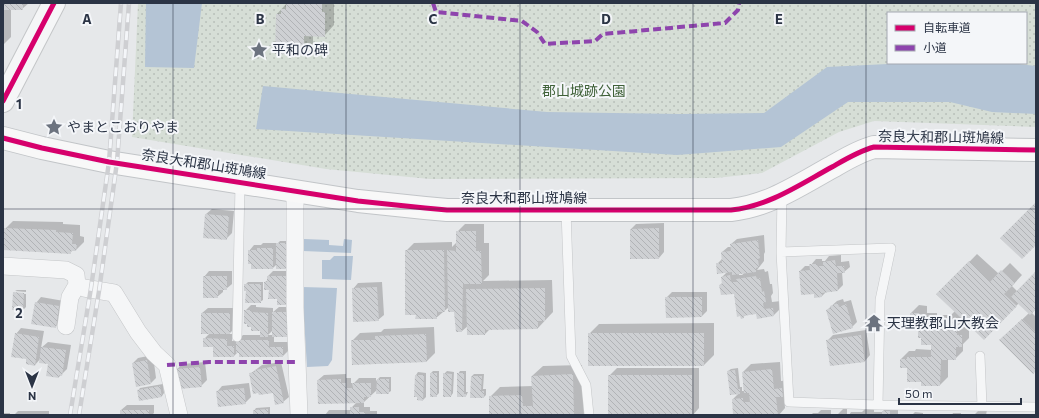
<svg xmlns="http://www.w3.org/2000/svg" width="1039" height="418" font-family="Commissioner,'Noto Sans JP',sans-serif">
<style>
.park{fill:url(#park-dots);fill-rule:evenodd}
.water{fill:#b4c4d5}
.shadow{fill:#0003;fill-rule:evenodd}
.building{fill:url(#building-back-hatch)}
.lines{fill:none;stroke-linecap:round;stroke-linejoin:round}
.service-casing{stroke:#c4c6c8;stroke-width:10}
.minor-casing{stroke:#c4c6c8;stroke-width:18}
.tertiary-casing{stroke:#c4c6c8;stroke-width:24}
.primary-casing{stroke:#c2c5c8;stroke-width:24}
.service{stroke:#f5f6f7;stroke-width:9}
.minor{stroke:#f5f6f7;stroke-width:17}
.tertiary{stroke:#f5f6f7;stroke-width:22}
.primary{stroke:#f8f8f8;stroke-width:22}
.rail-casing{stroke:#cecfd2;stroke-width:4.5}
.rail{stroke:#f4f6f9;stroke-width:3;stroke-dasharray:9;stroke-linecap:butt}
.quiet{stroke:#8e44ad;stroke-width:4;stroke-dasharray:8 4;stroke-linecap:butt}
.cycleway-casing{stroke:#f4f6f9;stroke-width:8}
.cycleway{stroke:#d6006c;stroke-width:5}
.grid{fill:none;stroke:#2b3445;stroke-width:1;stroke-opacity:0.55}
.labels{text-anchor:middle;stroke-width:4;stroke-linejoin:round;paint-order:stroke}
.poi-label{font-size:14px;fill:#2b3445;stroke:#f4f6f9;text-anchor:start}
.park-label{font-size:14px;fill:#3f6138;stroke:#f4f6f9}
.street-label{font-size:14px;fill:#2b3445;stroke:#f4f6f9}
.grid-label{font-size:13px;text-anchor:middle;font-weight:bold;fill:#2b3445;stroke:#f4f6f9;stroke-width:4;stroke-linejoin:round;paint-order:stroke}
</style>
<defs>
<pattern id="park-dots" width="8" height="8" patternUnits="userSpaceOnUse"><rect width="8" height="8" fill="#d6ded6"/><path d="M2 2h.1M6 6h.1" fill="none" stroke="#b8bfb9" stroke-width="1.8" stroke-linecap="round"/></pattern>
<pattern id="building-back-hatch" width="6" height="6" patternUnits="userSpaceOnUse"><rect width="6" height="6" fill="#ced0d3"/><path d="M-1 5l2 2M0 0l6 6M5-1l2 2" fill="none" stroke="#b1b3b6"/></pattern>
</defs>
<rect width="100%" height="100%" fill="#e6e8ea"/>
<path class="park" d="M138,3H1036V127L874,121L839,132L762,173L716,178L430,179L326,169L132,137ZM888,13H1026V63H888Z"/>
<path class="water" d="M146,3H202L194,68L145,67Z
M908,63H1008L1036,66V114L992,112L950,102H848L781,147L677,155L256,129L263,86L547,112L680,114L764,113L827,67Z
M304,239L329,240V245L343,246L344,239L352,240L351,253L303,251Z
M334,256H353L351,280L322,279V260H330Z
M302,287L337,288L332,360L328,366L307,367Z"/>
<path class="shadow" d="M3,3H29L22,9H11V37L3,45Z
M287,3H334V25L324,36L313,35V44L303,54L277,14Z
M212,209L234,211L232,233L226,239L206,214Z
M13,221L63,222V224L80,225V236L84,237V242L76,250H73L70,253L5,229Z
M664,223V252L659,258L631,229L636,224Z
M465,224H484V243H489V275L483,281L552,280L553,312L538,328L490,329L485,334L468,326L462,331H457L455,310L449,307L436,318L417,314L406,251L414,243L452,242V247L456,243L457,232Z
M764,235L765,252L764,254V261L757,270L764,269L765,272L768,271L770,284H772L773,293L771,296L772,302L781,301L782,307L774,315L757,313L746,315L743,317L735,292L720,285L723,282L722,277L727,272L717,264L723,258L722,252L728,247H732L731,244L737,239ZM745,272L742,275H739V273Z
M280,241H289L288,266L286,268L277,264L273,268L252,263L249,251L254,245H261L263,243H278Z
M977,254L999,274L1010,263L1022,275L1012,286L1017,291L1036,272V309L1032,313L1036,317V370L1001,340L1029,313L1019,303L984,339L964,320V327H969V338L963,344V351L955,359H948V377L940,385L922,381L908,367H901V359L909,351H915L916,349L932,350V344L919,321L911,313L919,305L927,306V313H937V315H951L955,311L938,294Z
M841,255V262L849,261L850,267L844,272H842L843,285L838,290L827,291L822,296L815,293L800,271L805,266H810L816,259H822V261H825L829,256Z
M209,271H232V284L226,289H223V292L217,297L204,277Z
M273,271H291V299L286,304L270,289L265,282L268,280V276Z
M248,282H263V300L260,302L247,290L245,285Z
M382,282L384,315L378,320L353,289L358,283Z
M17,290H26V292L15,291Z
M15,291V293L26,294V307L23,310L13,309Z
M672,292H707V311L702,316L666,298Z
M41,297L64,301L61,322L55,327L36,303Z
M843,299L844,302L851,300L857,322L852,327L827,310L837,301Z
M251,305H256V307L273,308V312L279,307H293L274,336V342H288V351L283,356L238,352L234,356L214,346L204,339L210,333L202,313L208,308H235V328L229,334H232V341H237L243,335H261V330L252,326L245,311ZM273,330V335H268Z
M714,323V355L704,365L589,334L599,324Z
M434,327L435,353L427,361L352,341L360,333L381,332L384,329Z
M21,328L44,331L41,348L48,342L71,345L67,369L59,377L49,363L41,358L35,365L16,334Z
M866,330L870,355L865,361L831,365L828,340L833,335Z
M153,355L156,378L151,383L133,363L138,358Z
M205,362L207,380L201,386L177,369L183,364Z
M281,362L289,397L283,402L274,392L250,374L262,365Z
M780,362L781,381L790,380L784,395L785,408L779,415L786,414V415H734L733,399L739,393L728,371L731,369L738,368L740,387H742V391H744L743,372L751,364Z
M582,365L584,415H490V397L500,387L533,386L532,376L543,366Z
M617,368H699V408L693,415H609V376Z
M433,371H439V393L436,396L431,373Z
M447,371L454,372L453,393L451,396L444,374Z
M460,371H466V392H468L466,396H458V374Z
M418,372L426,373V397L423,400L415,396L416,375Z
M346,374V378H351V383H354L359,378H376V381L380,377H391V391L388,393L378,389L364,402V407H370V411H377V415H325L329,410H351V408L357,402L318,380L324,375Z
M474,374H484L483,389H486V395L484,397L472,376Z
M249,383L251,397L245,403L217,392L222,386Z
M163,384L164,393L162,396L138,391L140,388Z
M891,403L898,404V415H849L851,412H862L865,409H874V412H882Z
M127,405H154V413L152,415H121V410Z
M270,407V415H254V411L256,408Z
M843,409H847V415H837Z
M821,410H831V415H811L813,413H818Z
M979,410H987L986,415H974Z
M18,411H49V415H14Z
M915,412L923,413V415H912Z
M3,413H10V415H3Z
M953,413H961V415H952Z"/>
<path class="building" d="M3,3H23V10H3Z
M286,3H322V12H325V37L304,36V55L275,54L276,14H281V9H286Z
M1036,202V245L1022,259L1000,238Z
M205,214L229,216L227,240L203,238Z
M4,228L56,230V232L73,233L72,244H77L76,251H71V254L3,250Z
M659,228V259H630V229Z
M456,231H476V251H481L482,284H463L462,332H456L454,312H448L447,250L456,251Z
M758,240L760,258L758,259L759,267L756,268V272L732,275V272L717,274L716,263H722L721,252L731,251L730,244Z
M276,243H286V269H276Z
M257,248H273V269H251V264H248V250H257Z
M405,250H444L445,312H437V319H415L416,315H405Z
M835,260L836,266H844L845,273H837L838,291L822,293V297L814,298V294L801,295L799,271L810,270L809,264H817V266H823V262Z
M969,261L990,282L1001,270L1015,283L1004,294L1017,306L984,340L936,294Z
M1036,271V309L1030,315L1011,297Z
M730,275L731,282H737L736,279L756,276L757,279L760,278L762,292L764,291L766,302L763,303L764,309L773,308L774,316L757,319L756,314L743,316L744,318L741,319L740,316L737,317L734,294L721,295L719,285L722,284L721,277Z
M203,276H227V290H218V298H203Z
M267,276H286V305H277V299H268L269,290H264V282H267Z
M244,284H261V303H245L246,291H244Z
M377,287L379,321L353,322L352,288Z
M545,288V321H538V329L485,330V335H467L466,289Z
M13,292L24,293L23,311L12,310Z
M665,297H702V317L666,318Z
M35,302L59,306L56,328L31,324Z
M838,303L839,307L846,304L853,328L833,334L826,310L831,308L830,306Z
M244,310H251V312L268,313V337H260V331H251V327H247V324H244Z
M272,312H288V337H272Z
M201,313H230V334H201Z
M910,313H919V320L930,321V322H946V319H959V328H957V335H962V347H956V360H941L940,386H921V382H907V368H900V359H907V357H931V345H921V338H918V322H910Z
M1022,319L1036,333V371L1033,374L999,340Z
M15,333L39,337L35,366L26,364V359L11,357Z
M588,333H704V366H588Z
M426,334L427,362L352,365L351,340H375V336Z
M861,335L865,362L830,366L826,340Z
M203,338L227,339V346H234V357H213V347H203Z
M236,340H269V347H283V357H239V353H236Z
M41,347L66,350L62,376L59,375V378L46,376L48,364L39,363Z
M147,360L151,384L136,387L132,363Z
M276,366L284,403L275,405L273,393L259,395L258,393L253,394L249,373L255,372V370Z
M200,367L202,387L179,389L176,369Z
M772,369L774,389L782,388L783,397H776L778,415H733L732,399L743,398V402H750L749,393H744L742,372Z
M735,370L738,389H740V394L730,395L727,371Z
M430,373H437V397H430Z
M443,373L452,374L451,397H443Z
M457,373H464V394H466V397H457Z
M573,374L574,415H489V396L522,395L523,406H533L531,376Z
M415,375H424L423,401L417,400V397H414Z
M608,375H692V415H608Z
M471,376H482L481,391H484V398H470Z
M341,379V383H346V388H353L352,383H371V397H364V403L318,404L317,380Z
M377,379H389V394H376Z
M160,386L162,397L139,401L137,390Z
M244,388L246,404L218,407L216,391Z
M350,407H359V412H365V415H350Z
M268,409V415H253V410Z
M120,410H149V415H120Z
M882,411H890V415H882Z"/>
<g class="lines">
<g class="service-casing">
<path id="service" d="M782,195L781,252L789,402L878,405L1036,407
M566,210L571,356L586,385L589,415
M781,252L891,248L880,300L878,405
M237,337L240,183
M980,356L982,406"/>
</g>
<g class="minor-casing">
<path id="minor" d="M295,191V307L299,415
M3,266L66,270L76,275L77,285L84,288L114,293L138,332L154,353L167,365L179,415
M66,326L70,297L77,285"/>
</g>
<g class="tertiary-casing">
<path id="tertiary" d="M3,101L54,3"/>
</g>
<g class="primary-casing">
<path id="primary" d="M3,138L42,148L109,162L358,201L425,208L447,210H731C769,206 799,185 832,167C846,159 859,151 874,147L1036,150"/>
</g>
<use href="#service" class="service"/>
<use href="#minor" class="minor"/>
<use href="#tertiary" class="tertiary"/>
<use href="#primary" class="primary"/>
<g class="rail-casing">
<path id="rail" d="M70,415L91,288L109,162L121,3
M79,415L99,291L117,162L129,3"/>
</g>
<use href="#rail" class="rail"/>
<path class="quiet" d="M433,3L436,12L522,21L537,32L545,44L595,41L603,34L725,23L738,10L739,3
M167,365L209,362H297"/>
<g class="cycleway-casing">
<path id="cycleway" d="M3,101L54,3
M3,138L42,148L109,162L358,201L425,208L447,210H731C769,206 799,185 832,167C846,159 859,151 874,147L1036,150"/>
</g>
<use href="#cycleway" class="cycleway"/>
</g>
<path class="grid" d="M173,3V415M346,3V415M520,3V415M693,3V415M866,3V415M3,209H1036"/>
<defs>
<g id="sight-bare" transform="scale(1.38)"><path d="M0-6L1.8-2.2L6-1.7L2.9 1.2L3.7 5.4L0 3.3L-3.7 5.4L-2.9 1.2L-6-1.7L-1.8-2.2Z" fill="#6c737f" stroke="#f4f6f9" stroke-width="2.5" paint-order="stroke"/></g>
<g id="temple-bare" transform="scale(1.38)"><path d="M0-6L5-2H3V0L6.5 2.5H4V6H1.5V3h-3V6H-4V2.5H-6.5L-3 0V-2H-5Z" fill="#6c737f" stroke="#f4f6f9" stroke-width="2.5" paint-order="stroke"/></g>
</defs>
<g fill-rule="evenodd">
<use href="#sight-bare" x="259" y="50"/>
<use href="#sight-bare" x="54" y="127"/>
<use href="#temple-bare" x="874" y="323"/>
</g>
<g class="labels">
<g class="poi-label">
<text x="272" y="55">平和の碑</text>
<text x="67" y="132">やまとこおりやま</text>
<text x="887" y="328">天理教郡山大教会</text>
</g>
<g class="park-label">
<text x="584" y="96">郡山城跡公園</text>
</g>
<g class="street-label">
<text transform="translate(941 137) rotate(1)" y="5">奈良大和郡山斑鳩線</text>
<text transform="translate(204 164) rotate(9)" y="5">奈良大和郡山斑鳩線</text>
<text x="524" y="203">奈良大和郡山斑鳩線</text>
</g>
</g>
<g class="grid-label">
<text x="87" y="24">A</text>
<text x="260" y="24">B</text>
<text x="433" y="24">C</text>
<text x="606" y="24">D</text>
<text x="779" y="24">E</text>
<text x="19" y="109">1</text>
<text x="19" y="318">2</text>
</g>
<rect width="1039" height="418" fill="none" stroke="#2b3445" stroke-width="8"/>
<rect x="887" y="12" width="140" height="52" fill="#f4f6f9" stroke="#a4a8b1"/>
<rect x="895" y="25" width="20" height="6" fill="#d6006c" stroke="#a4a8b1"/>
<text x="923" y="32" font-size="12" fill="#2b3445">自転車道</text>
<rect x="895" y="45" width="20" height="6" fill="#8e44ad" stroke="#a4a8b1"/>
<text x="923" y="52" font-size="12" fill="#2b3445">小道</text>
<g transform="translate(32 386) rotate(180)" stroke="#f4f6f9" stroke-width="3" paint-order="stroke">
<path d="M0-3L7 15L0 10L-7 15Z" fill="#2b3445"/>
<text y="-6" font-size="11" font-weight="bold" text-anchor="middle" fill="#2b3445">N</text>
</g>
<path d="M899 398v6h122v-6" fill="none" stroke="#2b3445" stroke-width="2"/>
<text x="905" y="398" font-size="12" fill="#2b3445" stroke="#f4f6f9" stroke-width="3" paint-order="stroke">50 m</text>
</svg>
